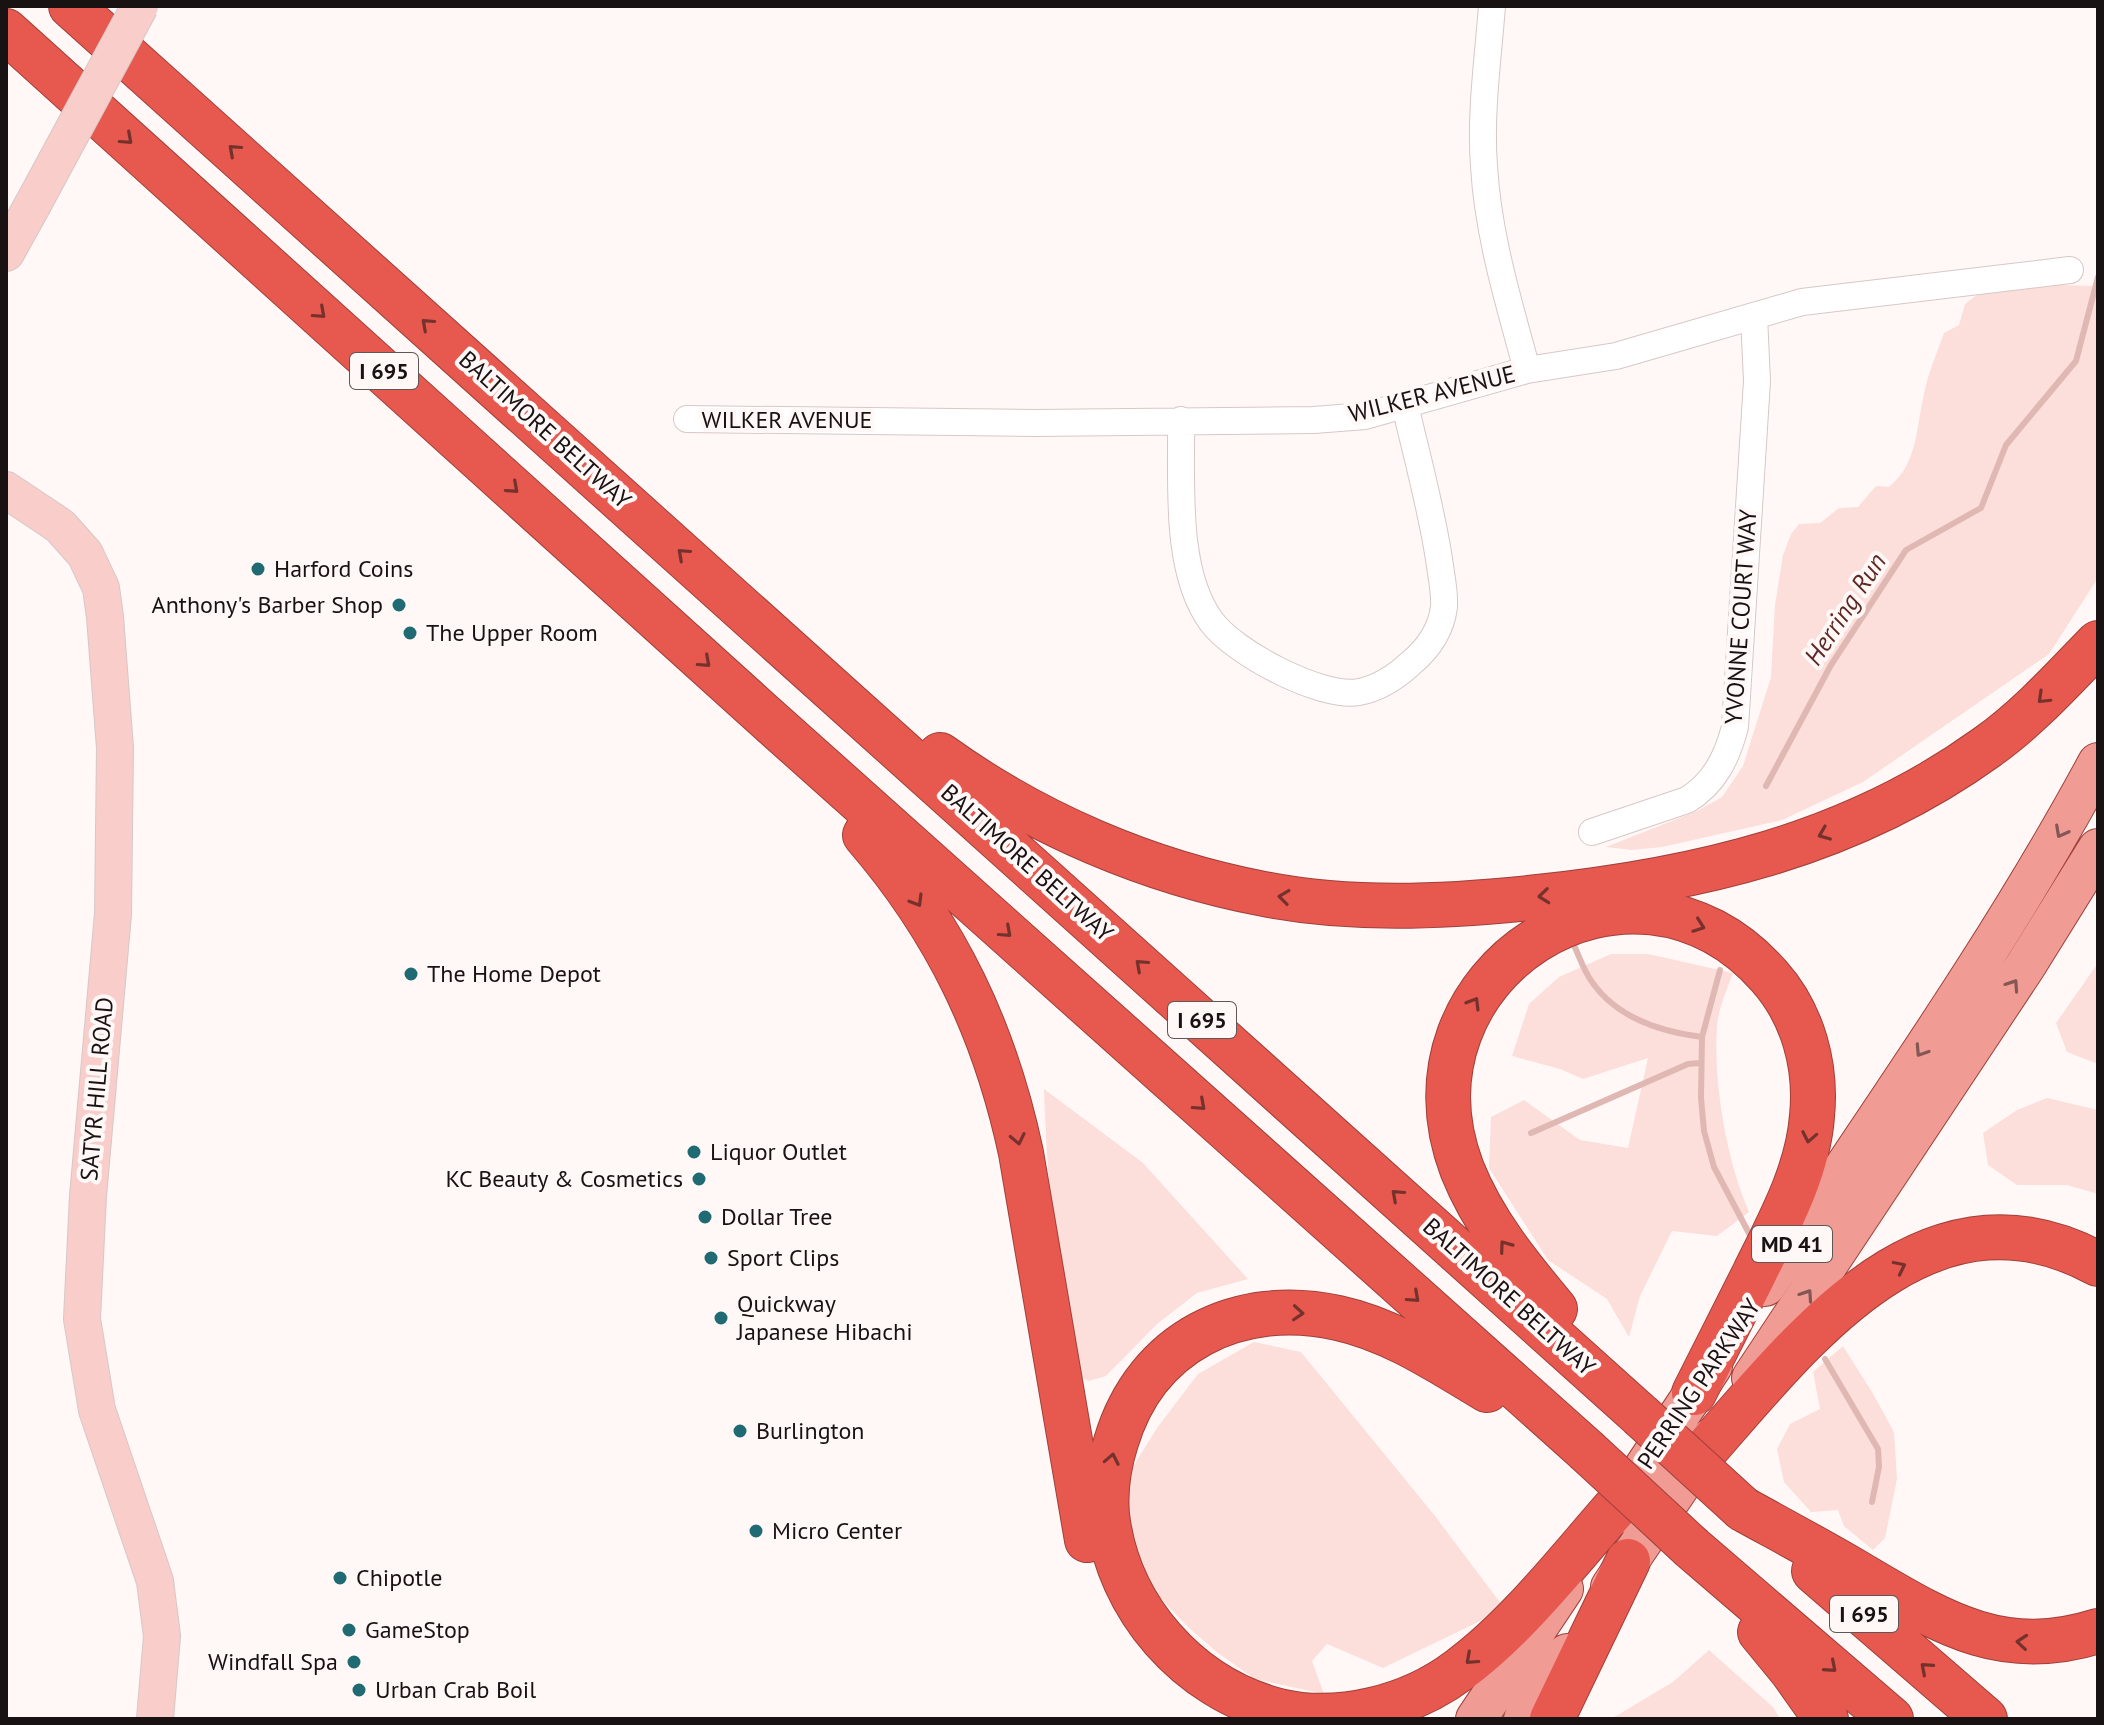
<svg xmlns="http://www.w3.org/2000/svg" width="2104" height="1725" font-family="'PT Sans',sans-serif">
<style>
.green{fill:#fcdeda}
.lines{fill:none;stroke-linecap:round;stroke-linejoin:round}
.stream{stroke:#e0b8b3;stroke-width:6}
.street-casing{stroke:#d7c8c6;stroke-width:28}
.secondary-casing{stroke:#d7c8c6;stroke-width:38}
.primary-casing{stroke:#9f403a;stroke-width:42}
.highway-casing{stroke:#9f403a;stroke-width:46}
.street{stroke:#fff;stroke-width:26}
.secondary{stroke:#f8cdca;stroke-width:36}
.primary{stroke:#f19b95;stroke-width:40}
.highway{stroke:#e7584f;stroke-width:44}
.secondary-bridge-casing{stroke:#d7c8c6;stroke-width:38;stroke-linecap:butt}
.highway-bridge-casing{stroke:#9f403a;stroke-width:46;stroke-linecap:butt}
.secondary-bridge{stroke:#f8cdca;stroke-width:36}
.highway-bridge{stroke:#e7584f;stroke-width:44}
.oneway{stroke:#75322d}
.oneway2{stroke:#845754}
.poi-dot{fill:#1f6a73;stroke:#fff8f7;stroke-width:3}
.labels{text-anchor:middle;stroke-width:8;stroke-linejoin:round;paint-order:stroke}
.shield{fill:#fff8f7;stroke:#5d5857;stroke-width:2}
.shield-label{font-size:22px;font-weight:bold;fill:#181312}
.street-label{font-size:24px;fill:#181312;stroke:#fff8f7}
.poi-label{font-size:24px;fill:#181312;stroke:#fff8f7;text-anchor:start}
.water-label{font-size:26px;font-style:italic;fill:#5d2924;stroke:#fff8f7}
</style>
<rect width="100%" height="100%" fill="#fff8f7"/>
<path class="green" d="M2057,285L2098,286V578L2049,654L1863,782L1782,820L1662,847L1632,850L1606,847L1697,811L1722,797L1743,766L1771,677L1775,605L1783,555L1791,534L1799,524L1820,523L1839,508L1858,507L1876,486L1889,487C1918,463 1916,428 1924,394C1928,373 1937,353 1944,333L1959,325L1965,304L1986,288Z
M1611,954H1648L1733,973C1727,990 1718,1009 1717,1027C1713,1082 1727,1162 1749,1212L1717,1236L1672,1231L1640,1296L1629,1337L1607,1299L1548,1260L1489,1168L1491,1117L1524,1100L1580,1140L1628,1148L1648,1058L1583,1079L1560,1069L1512,1056L1529,1004L1559,977Z
M2098,963V1064L2067,1052L2056,1023Z
M1044,1089L1143,1163L1248,1279L1197,1293L1157,1324L1106,1376L1089,1381L1072,1373C1057,1279 1047,1185 1044,1089Z
M2047,1098L2098,1110V1194L2067,1185H2017L1988,1165L1983,1133L2017,1110Z
M1254,1342L1301,1352L1435,1516L1505,1609L1383,1668L1327,1644L1312,1661L1324,1694L1255,1679L1218,1653L1189,1628L1139,1576L1121,1528L1124,1481L1157,1428L1198,1374Z
M1843,1346L1872,1392L1894,1432L1897,1479L1885,1538L1873,1550L1844,1526L1838,1510L1811,1512L1784,1482L1777,1449L1790,1424L1820,1409L1813,1372Z
M1709,1650L1773,1707L1780,1719H1611L1673,1682Z"/>
<g class="lines">
<path class="stream" d="M1766,786L1831,665L1906,550L1981,508L2006,445L2076,361L2098,277
M1573,943C1579,956 1584,971 1592,982C1617,1018 1662,1032 1702,1037
M1720,970L1702,1037L1701,1098L1704,1131L1714,1167L1752,1239
M1531,1133L1688,1064L1700,1063
M1825,1359L1878,1449L1879,1467L1872,1502"/>
<g class="street-casing">
<path id="street" d="M1492,6C1488,59 1480,113 1484,166C1488,236 1509,303 1527,370
M687,419L1035,423L1314,420L1365,416L1527,370L1616,356L1802,302L2070,270
M1181,420C1182,481 1174,570 1211,621C1233,652 1321,699 1359,692C1380,688 1396,677 1411,663C1429,648 1441,631 1444,607C1445,591 1441,575 1439,559C1431,507 1417,457 1405,405
M1592,832L1687,800C1715,783 1727,757 1735,727L1757,381L1754,316"/>
</g>
<g class="secondary-casing">
<path id="secondary" d="M6,253L32,206
M6,490L60,526L85,554L101,588L105,617L115,748L113,914L88,1196L82,1319L97,1410L155,1581L162,1636L155,1719"/>
</g>
<g class="primary-casing">
<path id="primary" d="M1765,1286C1879,1114 2000,945 2098,763
M1752,1378L2026,965L2098,849
M1612,1516L1712,1366
M1611,1587L1712,1438
M1476,1719L1563,1589
M1524,1719L1567,1654"/>
</g>
<g class="highway-casing">
<path id="highway" d="M71,6L1640,1415
M6,31L760,712L1586,1450
M940,755C1036,824 1148,872 1264,894C1351,911 1441,907 1529,898C1694,881 1850,846 1987,747C2028,718 2063,679 2098,643
M865,835C947,930 995,1031 1021,1153L1087,1540
M1555,1309C1519,1266 1483,1222 1462,1169C1388,974 1630,819 1769,976C1803,1014 1817,1066 1812,1116C1808,1172 1778,1225 1754,1274C1734,1314 1714,1353 1694,1393
M1487,1390C1440,1362 1393,1330 1338,1318C1239,1296 1146,1341 1116,1442C1109,1464 1105,1491 1107,1515C1118,1608 1188,1688 1279,1711C1339,1725 1410,1707 1459,1670C1518,1627 1572,1556 1621,1501
M1702,1454C1802,1341 1927,1171 2098,1264
M1743,1509C1781,1530 1819,1550 1856,1572C1938,1620 2000,1662 2098,1631
M1692,1548L1891,1719
M1814,1571L1985,1719
M1760,1632L1792,1671L1826,1719
M1552,1719L1628,1561"/>
</g>
<use href="#street" class="street"/>
<use href="#secondary" class="secondary"/>
<use href="#primary" class="primary"/>
<use href="#highway" class="highway"/>
<g class="secondary-bridge-casing">
<path id="secondary-bridge" d="M32,206L140,6"/>
</g>
<g class="highway-bridge-casing">
<path id="highway-bridge" d="M1640,1415L1743,1509
M1586,1450L1692,1548"/>
</g>
<use href="#secondary-bridge" class="secondary-bridge"/>
<use href="#highway-bridge" class="highway-bridge"/>
</g>
<defs><path id="oneway-chevron" d="M-2-3.5L2.5 0L-2 3.5" fill="none" stroke-width="1.6" stroke-linecap="round" stroke-linejoin="round" transform="scale(2)"/></defs>
<g class="oneway">
<use href="#oneway-chevron" transform="translate(127 139) rotate(42)"/>
<use href="#oneway-chevron" transform="translate(234 150) rotate(-138)"/>
<use href="#oneway-chevron" transform="translate(320 313) rotate(42)"/>
<use href="#oneway-chevron" transform="translate(427 324) rotate(-138)"/>
<use href="#oneway-chevron" transform="translate(513 488) rotate(42)"/>
<use href="#oneway-chevron" transform="translate(683 554) rotate(-138)"/>
<use href="#oneway-chevron" transform="translate(705 662) rotate(42)"/>
<use href="#oneway-chevron" transform="translate(2043 698) rotate(136)"/>
<use href="#oneway-chevron" transform="translate(1824 834) rotate(158)"/>
<use href="#oneway-chevron" transform="translate(1544 896) rotate(174)"/>
<use href="#oneway-chevron" transform="translate(1284 897) rotate(-173)"/>
<use href="#oneway-chevron" transform="translate(917 901) rotate(59)"/>
<use href="#oneway-chevron" transform="translate(1699 926) rotate(20)"/>
<use href="#oneway-chevron" transform="translate(1006 932) rotate(42)"/>
<use href="#oneway-chevron" transform="translate(1141 965) rotate(-138)"/>
<use href="#oneway-chevron" transform="translate(1474 1003) rotate(-59)"/>
<use href="#oneway-chevron" transform="translate(1200 1105) rotate(42)"/>
<use href="#oneway-chevron" transform="translate(1809 1137) rotate(101)"/>
<use href="#oneway-chevron" transform="translate(1018 1139) rotate(78)"/>
<use href="#oneway-chevron" transform="translate(1397 1195) rotate(-138)"/>
<use href="#oneway-chevron" transform="translate(1505 1246) rotate(-126)"/>
<use href="#oneway-chevron" transform="translate(1900 1267) rotate(-26)"/>
<use href="#oneway-chevron" transform="translate(1414 1297) rotate(42)"/>
<use href="#oneway-chevron" transform="translate(1298 1313) rotate(4)"/>
<use href="#oneway-chevron" transform="translate(1112 1459) rotate(-79)"/>
<use href="#oneway-chevron" transform="translate(2022 1642) rotate(-175)"/>
<use href="#oneway-chevron" transform="translate(1471 1659) rotate(138)"/>
<use href="#oneway-chevron" transform="translate(1831 1667) rotate(41)"/>
<use href="#oneway-chevron" transform="translate(1926 1668) rotate(-139)"/>
</g>
<g class="oneway2">
<use href="#oneway-chevron" transform="translate(2061 832) rotate(118)"/>
<use href="#oneway-chevron" transform="translate(2013 985) rotate(-56)"/>
<use href="#oneway-chevron" transform="translate(1921 1051) rotate(123)"/>
<use href="#oneway-chevron" transform="translate(1807 1295) rotate(-56)"/>
</g>
<g class="poi-dot">
<circle cx="258" cy="569" r="8"/>
<circle cx="399" cy="605" r="8"/>
<circle cx="410" cy="633" r="8"/>
<circle cx="411" cy="974" r="8"/>
<circle cx="694" cy="1152" r="8"/>
<circle cx="699" cy="1179" r="8"/>
<circle cx="705" cy="1217" r="8"/>
<circle cx="711" cy="1258" r="8"/>
<circle cx="721" cy="1318" r="8"/>
<circle cx="740" cy="1431" r="8"/>
<circle cx="756" cy="1531" r="8"/>
<circle cx="340" cy="1578" r="8"/>
<circle cx="349" cy="1630" r="8"/>
<circle cx="354" cy="1662" r="8"/>
<circle cx="359" cy="1690" r="8"/>
</g>
<g class="labels">
<g class="shield">
<rect x="350" y="353" width="68" height="36" rx="6"/>
<rect x="1168" y="1002" width="68" height="36" rx="6"/>
<rect x="1752" y="1226" width="80" height="36" rx="6"/>
<rect x="1830" y="1596" width="68" height="36" rx="6"/>
</g>
<g class="shield-label">
<text x="384" y="379">I 695</text>
<text x="1202" y="1028">I 695</text>
<text x="1792" y="1252">MD 41</text>
<text x="1864" y="1622">I 695</text>
</g>
<g class="street-label">
<text transform="translate(1432 394) rotate(-14)" y="8">WILKER AVENUE</text>
<text x="787" y="428">WILKER AVENUE</text>
<text transform="translate(545 430) rotate(42)" y="8">BALTIMORE BELTWAY</text>
<text transform="translate(1741 617) rotate(-86)" y="8">YVONNE COURT WAY</text>
<text transform="translate(1027 863) rotate(42)" y="8">BALTIMORE BELTWAY</text>
<text transform="translate(97 1089) rotate(-85)" y="8">SATYR HILL ROAD</text>
<text transform="translate(1509 1297) rotate(42)" y="8">BALTIMORE BELTWAY</text>
<text transform="translate(1699 1384) rotate(-56)" y="8">PERRING PARKWAY</text>
</g>
<g class="poi-label">
<text x="274" y="577">Harford Coins</text>
<text x="383" y="613" text-anchor="end">Anthony's Barber Shop</text>
<text x="426" y="641">The Upper Room</text>
<text x="427" y="982">The Home Depot</text>
<text x="710" y="1160">Liquor Outlet</text>
<text x="683" y="1187" text-anchor="end">KC Beauty &amp; Cosmetics</text>
<text x="721" y="1225">Dollar Tree</text>
<text x="727" y="1266">Sport Clips</text>
<text x="737" y="1312">Quickway<tspan x="737" dy="28">Japanese Hibachi</tspan></text>
<text x="756" y="1439">Burlington</text>
<text x="772" y="1539">Micro Center</text>
<text x="356" y="1586">Chipotle</text>
<text x="365" y="1638">GameStop</text>
<text x="338" y="1670" text-anchor="end">Windfall Spa</text>
<text x="375" y="1698">Urban Crab Boil</text>
</g>
<g class="water-label">
<text transform="translate(1845 609) rotate(-57)" y="9">Herring Run</text>
</g>
</g>
<rect width="2104" height="1725" fill="none" stroke="#181312" stroke-width="16"/>
</svg>
